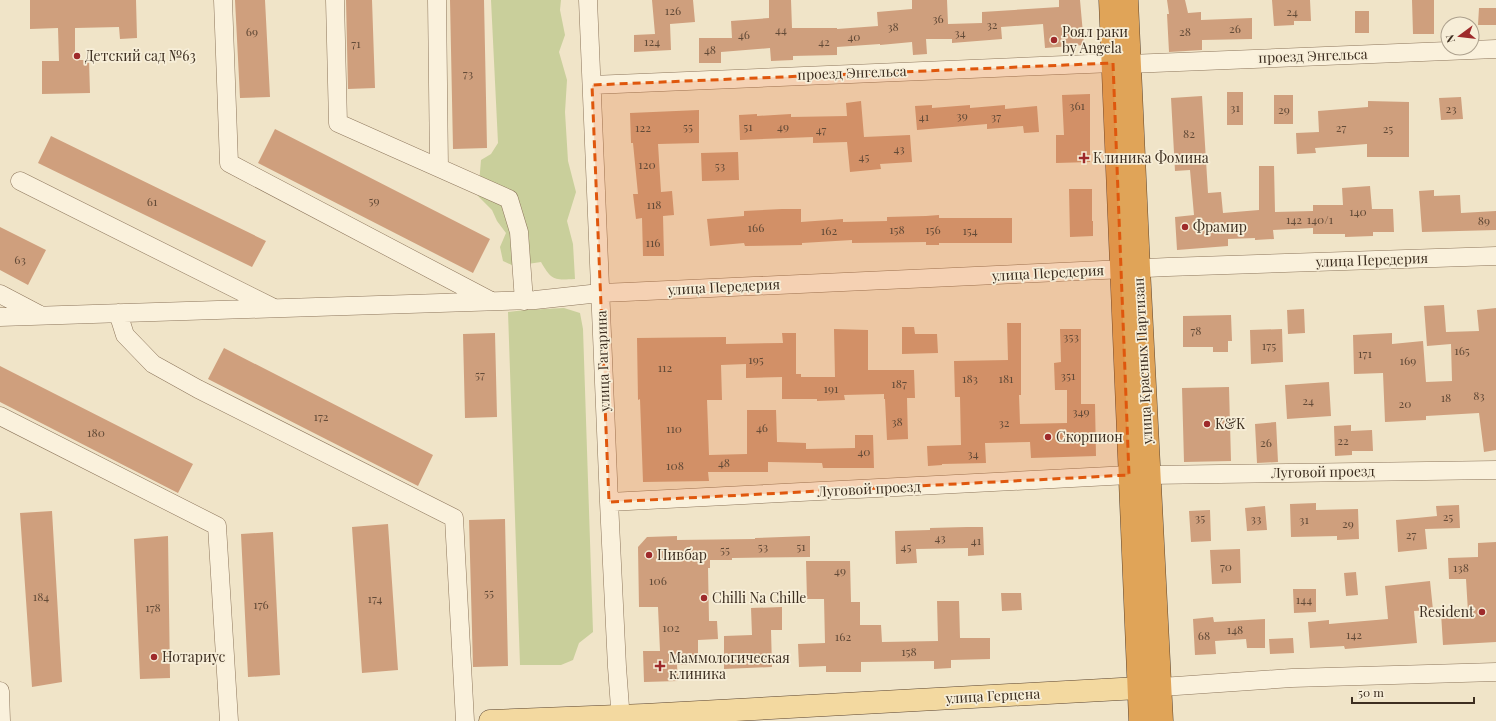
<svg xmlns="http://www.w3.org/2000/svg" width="1496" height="721" font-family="'Playfair Display',serif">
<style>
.green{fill:#c9cf9b}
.building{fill:#cf9f7d}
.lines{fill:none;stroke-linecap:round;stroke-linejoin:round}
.minor-casing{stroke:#8d765c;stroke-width:19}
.major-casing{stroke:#5b4430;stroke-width:23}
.highway-casing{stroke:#5b4430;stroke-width:23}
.minor{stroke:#faf1dc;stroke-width:18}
.major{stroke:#f3d9a0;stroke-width:22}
.highway{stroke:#e0a458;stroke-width:22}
.marked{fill:#df570d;fill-opacity:0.2;stroke:#df570d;stroke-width:3;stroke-dasharray:8 5;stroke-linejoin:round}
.poi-dot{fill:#9e2a2b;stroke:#f7eed8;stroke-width:1.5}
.labels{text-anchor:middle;stroke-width:3.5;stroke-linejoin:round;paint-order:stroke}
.number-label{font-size:12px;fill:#624a37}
.poi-label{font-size:14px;fill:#3d2e20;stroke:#f7eed8;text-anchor:start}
.street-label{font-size:14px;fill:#3d2e20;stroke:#f7eed8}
</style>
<rect width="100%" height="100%" fill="#f0e4c8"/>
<path class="green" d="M491,0H561L560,10L565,35L559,52L567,80L565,112L568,161L576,192L567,221L573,244L575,279C554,280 552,281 541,262L514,266L503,261L500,247L506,233L497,221L492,210L478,196L481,160L491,154L498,143Z
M564,308L580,313L583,329L593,632L579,643L573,660L561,665H520L508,312L525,310Z"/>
<path class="building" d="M30,0H136L137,38L120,39L119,27L75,28V60H89L90,93L42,94V61H59L58,28L30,29Z
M235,0H265L270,97L240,98Z
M346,0H372L375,88L348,89Z
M450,0H484L487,148L453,149Z
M652,0H693L695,22L670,24L671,50L634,52V35L655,34Z
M769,0H791L792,28H837V29L878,26L877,12L912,9V0H947L948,24L982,23V12L1059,7V0H1080L1084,45L1045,48L1043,24L1001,27L1002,39L952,43V39H926L927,54L913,55L912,42L880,45V44L837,47V55L793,56V60L771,61L770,48L721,52V63H699V38H732L731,21L769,18Z
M1167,0H1185L1188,13L1201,12V20L1252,18V39L1202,40V50L1169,52L1167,14H1169Z
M1272,0H1310L1311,21H1294V25L1274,26Z
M1412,0H1434V34H1413Z
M1479,8H1496V25H1478Z
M1355,11H1369V33H1355Z
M1227,92H1243V125H1227Z
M1090,94V162L1056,163V135H1064L1062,95Z
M1274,95H1293V124H1274Z
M1202,96L1208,193L1221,192L1223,213L1259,210V166H1274L1275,212L1313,211V205H1343L1342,188L1370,186L1372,209H1393L1394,232H1373V236L1345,237V234H1313V228L1273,230L1274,239L1255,240V238L1228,239V246L1177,250L1175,217L1194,215L1190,170L1175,171L1171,98Z
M1461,97L1463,119L1441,120L1439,98Z
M861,101L864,137L910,135L912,162L880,164L881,169L850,172L847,142L813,143V137L740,140L739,115L757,114V116L791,114V117L847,116L846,103Z
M1368,101L1409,102V157H1367V144L1315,148L1316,153L1297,154L1296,133L1319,132L1318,111L1368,107Z
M932,105V108L970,105V108L1005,105V109L1037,106L1039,132L1024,133L1023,126L987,129V124L917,130L915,106Z
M699,110V143L658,144L661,192L672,191L674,215L663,216L664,256H643L642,218L636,219L633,194H638L633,143H631L630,113Z
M275,129L490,239L473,273L258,163Z
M51,136L266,241L252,267L38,163Z
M738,152L739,180L702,181L701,153Z
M1069,189H1092V221H1093V236L1070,237Z
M1434,190V196L1460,195L1461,213L1496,211V230L1422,232L1419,191Z
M782,209H801V222L843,219V222L887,221V217L926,216L939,215V218H1012V243H939V245H926V242L852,243V240L802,243V245L745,246L744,243L710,246L707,219L744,216V211Z
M0,227L46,250L28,285L0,270Z
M1444,305L1446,332L1479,331L1477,310L1496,308V450L1484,452L1479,413L1426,416V420L1385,422L1383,373L1354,374L1353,335L1392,333V344L1423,341L1426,382L1452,381L1451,344L1427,346L1424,306Z
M1304,309L1305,333L1288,334L1287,310Z
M1231,315L1232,341H1228V352H1213V347H1183V316Z
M1007,323H1021V395H1019L1020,424L1067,423V390H1055L1054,363L1061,362L1060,329H1081V404H1095L1096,456L1031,458L1030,442L985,443L986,463L942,464V465L928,466L927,446L961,445L960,397H955L954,361L1008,360Z
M902,327H914L915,334H937L938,353L902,354Z
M834,329L868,330V370H914L915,398H907L908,439L887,440L885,399H884V394L844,395L845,400L817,401V399H782V377L746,378V364L721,365L722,400H707L709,455L747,454V410H776L777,442L806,443V449L855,448V435H873L874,468H823L822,463L768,462V472H708L709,481L643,482L640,399L638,400L637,338L726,337V344L783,343L782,333H796V374H801V377H835Z
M1282,329L1283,362L1251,364L1250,330Z
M495,333L497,417L465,418L463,334Z
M224,348L433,455L418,486L208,379Z
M0,366L193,464L178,493L0,402Z
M1329,382L1331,416L1287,419L1285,385Z
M1229,387L1231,461L1184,462L1182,388Z
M1276,422L1278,462L1257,463L1255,424Z
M1351,425V431L1372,430L1373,451H1352V455L1335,456L1334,426Z
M1316,503V510L1358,509L1359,539L1337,540V536L1291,537L1290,504Z
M1459,505L1460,528L1425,529L1427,549L1398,552L1396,520L1437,516L1436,506Z
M1265,506L1267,530L1247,531L1245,508Z
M1210,510L1211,541L1191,542L1189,511Z
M52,511L62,682L32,687L20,513Z
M505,519L508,666L473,667L469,520Z
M388,524L398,670L362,673L352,527Z
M967,527H983L984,555L968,556V548L916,549L917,563L896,564L895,531L930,530V528Z
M273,532L280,675L248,677L241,534Z
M168,536L170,678L140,679L134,539Z
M677,536V540L755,539V538L810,536V557L732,558V560H710V568H708L709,621H717L718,639L698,640V664L677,665L678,681L644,682L643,651H660L658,607H639L638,547L647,537Z
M1496,542V642L1443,645L1441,613L1468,612L1466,579H1449L1448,558L1478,557V543Z
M1240,549L1241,583L1212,584L1210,550Z
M806,561H850L851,602H860V625H881L882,642L938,641L937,601H959L960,638H990V659L951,660V668L934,669V661L861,662V672H826V666L799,667L798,644L825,643L824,599H807Z
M1356,572L1358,595L1346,596L1344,573Z
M1430,581L1433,610L1414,611L1417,643L1345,649L1344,646L1310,648L1308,622L1329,620V624L1388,619L1385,586Z
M1293,589H1316V612L1294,613Z
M1001,593H1021L1022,610L1002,611Z
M782,607V630H771L772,667L724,669V636L752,635L751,608Z
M1213,617L1214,622L1265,619V648H1247L1246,639L1215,641L1216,654L1195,655L1193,619Z
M1293,638L1294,653L1270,654L1269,639Z"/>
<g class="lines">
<g class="minor-casing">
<path id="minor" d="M223,0L229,163L491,301
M335,0L338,123L509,199L519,232L524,301
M437,0L439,167
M588,0L609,502L617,667L621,721
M1129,64L1496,49
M592,85L1113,63
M20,181L272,307
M0,294L40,315
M118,313L125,335L153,364L198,389L454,518L465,721
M0,317L535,300L600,293L625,292L1168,267L1496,256
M0,416L217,526L229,721
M1149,475L1496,470
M609,502L1129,475
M1147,688L1292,678L1496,672
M0,691L1,721"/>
</g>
<g class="major-casing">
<path id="major" d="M490,721L644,715L1139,688"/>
</g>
<g class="highway-casing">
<path id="highway" d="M1110,0L1140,721
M1127,0L1139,268L1162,721"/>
</g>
<use href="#minor" class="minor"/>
<use href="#major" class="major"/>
<use href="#highway" class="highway"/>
</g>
<path class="marked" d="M1113,63L1129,475L609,502L592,85Z"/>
<g class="poi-dot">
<circle cx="1054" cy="40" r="4"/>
<circle cx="77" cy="56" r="4"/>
<path d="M1082 152h4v4h4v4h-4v4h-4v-4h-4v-4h4z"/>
<circle cx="1185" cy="227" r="4"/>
<circle cx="1207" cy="424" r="4"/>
<circle cx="1048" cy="437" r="4"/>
<circle cx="649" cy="555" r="4"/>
<circle cx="704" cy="598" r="4"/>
<circle cx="1482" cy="612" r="4"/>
<circle cx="154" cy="657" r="4"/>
<path d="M658 660h4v4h4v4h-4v4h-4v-4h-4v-4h4z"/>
</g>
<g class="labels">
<g class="number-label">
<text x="673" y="15">126</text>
<text x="1292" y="16">24</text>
<text x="938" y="23">36</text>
<text x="992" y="29">32</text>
<text x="893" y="31">38</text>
<text x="1235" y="33">26</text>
<text x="781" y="34">44</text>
<text x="252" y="36">69</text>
<text x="1185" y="36">28</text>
<text x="960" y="37">34</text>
<text x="744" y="39">46</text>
<text x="854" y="41">40</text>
<text x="652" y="46">124</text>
<text x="824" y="46">42</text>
<text x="356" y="48">71</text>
<text x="710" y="54">48</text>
<text x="468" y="78">73</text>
<text x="1077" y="110">361</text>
<text x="1235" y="112">31</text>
<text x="1451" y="113">23</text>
<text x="1284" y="114">29</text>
<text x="962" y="120">39</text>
<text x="924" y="121">41</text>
<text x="996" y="121">37</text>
<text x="688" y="131">55</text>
<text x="748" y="131">51</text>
<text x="783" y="131">49</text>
<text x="643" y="132">122</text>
<text x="1341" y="132">27</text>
<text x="1388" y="133">25</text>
<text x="821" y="134">47</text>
<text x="1189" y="138">82</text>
<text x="899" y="153">43</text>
<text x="864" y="161">45</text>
<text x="647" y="169">120</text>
<text x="720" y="170">53</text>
<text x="374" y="205">59</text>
<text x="152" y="206">61</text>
<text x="654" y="209">118</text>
<text x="1358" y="216">140</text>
<text x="1294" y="224">142</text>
<text x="1320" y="224">140/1</text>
<text x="1484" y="225">89</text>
<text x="756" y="232">166</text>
<text x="897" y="234">158</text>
<text x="933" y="234">156</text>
<text x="829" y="235">162</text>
<text x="970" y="235">154</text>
<text x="653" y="247">116</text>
<text x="20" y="264">63</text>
<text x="1196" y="335">78</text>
<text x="1071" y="341">353</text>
<text x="1269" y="350">175</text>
<text x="1462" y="355">165</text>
<text x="1365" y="358">171</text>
<text x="756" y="364">195</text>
<text x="1408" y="365">169</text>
<text x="665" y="372">112</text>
<text x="480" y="379">57</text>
<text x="1068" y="380">351</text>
<text x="970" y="383">183</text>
<text x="1006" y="383">181</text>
<text x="899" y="388">187</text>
<text x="831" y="393">191</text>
<text x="1479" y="400">83</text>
<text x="1446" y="402">18</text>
<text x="1308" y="405">24</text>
<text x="1405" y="408">20</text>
<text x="1081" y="416">349</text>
<text x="321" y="421">172</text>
<text x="897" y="426">38</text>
<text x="1004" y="427">32</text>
<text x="762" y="432">46</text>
<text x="674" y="433">110</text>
<text x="96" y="437">180</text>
<text x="1343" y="445">22</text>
<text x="1266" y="447">26</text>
<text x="864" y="456">40</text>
<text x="973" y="458">34</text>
<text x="724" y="467">48</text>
<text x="675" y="470">108</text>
<text x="1448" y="521">25</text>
<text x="1200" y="522">35</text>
<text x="1256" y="523">33</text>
<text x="1304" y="524">31</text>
<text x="1348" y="528">29</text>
<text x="1411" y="539">27</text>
<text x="940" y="542">43</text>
<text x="976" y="545">41</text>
<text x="763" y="551">53</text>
<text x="801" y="551">51</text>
<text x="906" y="551">45</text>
<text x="725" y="554">55</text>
<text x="1226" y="571">70</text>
<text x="1461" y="572">138</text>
<text x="840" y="575">49</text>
<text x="658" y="585">106</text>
<text x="489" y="597">55</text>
<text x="41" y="601">184</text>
<text x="375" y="603">174</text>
<text x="1304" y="604">144</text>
<text x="261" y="609">176</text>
<text x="153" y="612">178</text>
<text x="671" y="632">102</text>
<text x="1235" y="634">148</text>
<text x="1354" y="639">142</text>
<text x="1204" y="640">68</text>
<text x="843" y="641">162</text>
<text x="909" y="656">158</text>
</g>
<g class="poi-label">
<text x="1062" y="37">Роял раки<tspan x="1062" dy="16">by Angela</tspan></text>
<text x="85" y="61">Детский сад №63</text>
<text x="1093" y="163">Клиника Фомина</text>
<text x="1193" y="232">Фрамир</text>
<text x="1215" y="429">K&amp;K</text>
<text x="1056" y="442">Скорпион</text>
<text x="657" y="560">Пивбар</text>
<text x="712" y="603">Chilli Na Chille</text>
<text x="1474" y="617" text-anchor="end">Resident</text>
<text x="162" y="662">Нотариус</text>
<text x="669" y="663">Маммологическая<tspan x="669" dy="16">клиника</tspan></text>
</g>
<g class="street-label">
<text transform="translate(1313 56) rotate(-2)" y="5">проезд Энгельса</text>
<text transform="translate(852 73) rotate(-2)" y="5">проезд Энгельса</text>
<text transform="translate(1372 260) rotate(-2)" y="5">улица Передерия</text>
<text transform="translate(1048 273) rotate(-3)" y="5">улица Передерия</text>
<text transform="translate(724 287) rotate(-3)" y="5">улица Передерия</text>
<text transform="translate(603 361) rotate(-92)" y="5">улица Гагарина</text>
<text transform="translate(1143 361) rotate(-93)" y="5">улица Красных Партизан</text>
<text transform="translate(1323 472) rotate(-1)" y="5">Луговой проезд</text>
<text transform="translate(869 489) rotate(-3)" y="5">Луговой проезд</text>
<text transform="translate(993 696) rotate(-3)" y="5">улица Герцена</text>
</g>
</g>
<g transform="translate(1460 36) rotate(255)"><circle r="19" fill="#f7eed8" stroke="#ada18e"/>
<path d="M0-3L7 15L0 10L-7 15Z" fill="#9e2a2b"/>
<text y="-6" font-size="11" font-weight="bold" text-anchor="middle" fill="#3d2e20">N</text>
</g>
<path d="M1352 697v6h122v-6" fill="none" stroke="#3d2e20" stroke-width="2"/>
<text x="1358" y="697" font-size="12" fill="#3d2e20" stroke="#f7eed8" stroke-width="3" paint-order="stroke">50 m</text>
</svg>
